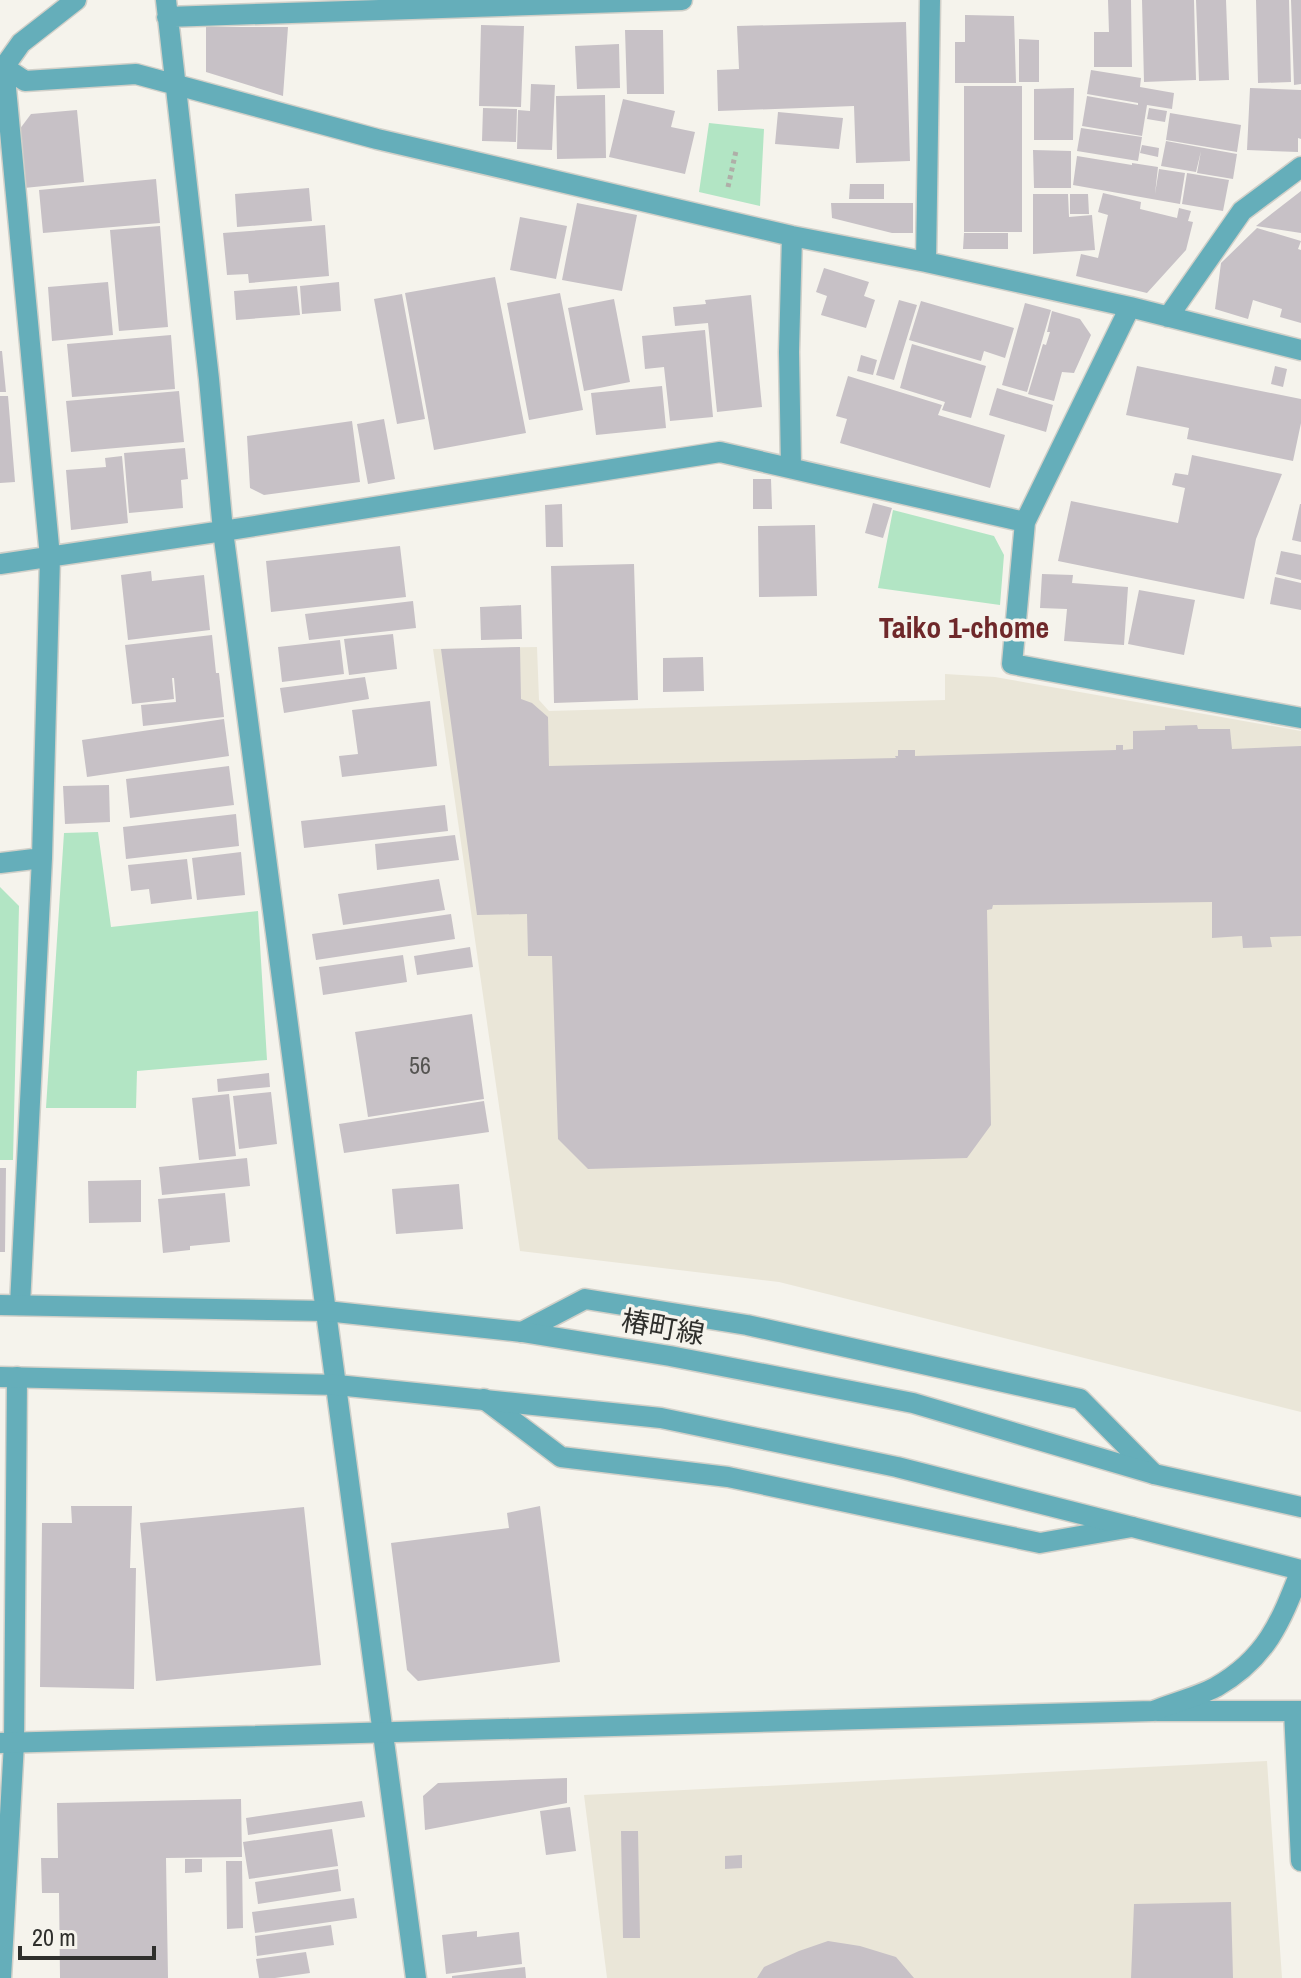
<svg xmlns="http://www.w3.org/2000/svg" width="1301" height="1978" font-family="'Archivo Narrow','Noto Sans JP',sans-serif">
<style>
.built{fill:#eae6d8}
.green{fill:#b2e5c4}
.building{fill:#c7c1c6}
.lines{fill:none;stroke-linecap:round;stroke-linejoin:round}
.minor-casing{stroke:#d1d0c9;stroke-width:23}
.tertiary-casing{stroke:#d1d0c9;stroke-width:23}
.path{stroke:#afaea8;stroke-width:5;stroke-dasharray:4 4;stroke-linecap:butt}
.minor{stroke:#65aeba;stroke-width:20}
.tertiary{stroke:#65aeba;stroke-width:20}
.labels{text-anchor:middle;stroke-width:7;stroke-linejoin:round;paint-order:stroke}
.number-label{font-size:24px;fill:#555452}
.street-label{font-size:28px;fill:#2f2f2c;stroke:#f5f3ec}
.neighbourhood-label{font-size:30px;font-weight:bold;fill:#6f282a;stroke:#f5f3ec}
</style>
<rect width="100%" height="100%" fill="#f5f3ec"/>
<path class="built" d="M537,647L539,700L549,711L945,700V674L995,677L1301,731V1412L779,1282L520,1251L433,649Z
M1267,1761L1282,1978H607L584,1795Z"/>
<path class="green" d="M709,123L764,129L760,206L699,192Z
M893,510L994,536L1004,555L1000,605L878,588Z
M98,832L111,927L258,911L267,1060L137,1071L136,1108H46L64,833Z
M0,887L19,906L13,1160H0Z"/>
<path class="building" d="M1108,0H1131L1132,67H1094V32H1109Z
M1142,0H1194L1196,80L1144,82Z
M1196,0H1226L1229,80L1199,81Z
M1256,0H1289L1291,82L1258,83Z
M1291,0H1301V84L1294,85Z
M965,15L1014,16L1016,83H955V42H965Z
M906,22L910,161L856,163L854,106L718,111L717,70L739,69L737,26Z
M481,25L524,26L521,107L479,106Z
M206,27H288L283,96L206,72Z
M625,30H663L664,94H627Z
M1019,39L1039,40V82H1019Z
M619,44L620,88L577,89L575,46Z
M1091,70L1141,78L1140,87L1174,93L1172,109L1147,105L1142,136L1082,126L1087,96L1138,105V103L1087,94Z
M531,84L555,85L552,150L517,149L518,110L530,111Z
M964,86H1022V232H964Z
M1074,88L1073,140H1034V89Z
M1250,88L1301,90V139L1298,138V152L1247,150Z
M605,95L606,158L557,159L556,96Z
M623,99L675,111L671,127L695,132L685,174L609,157Z
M483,108L517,109L516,142L482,141Z
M1149,108L1167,111L1165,122L1147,119Z
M77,110L84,182L24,188L19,130L31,114Z
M778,112L843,118L839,149L775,144Z
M1170,113L1241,125L1237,152L1166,140Z
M1081,128L1142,137L1138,161L1077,151Z
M1166,141L1237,154L1233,179L1197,173L1201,151L1196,172L1161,166Z
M1142,145L1159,148L1158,157L1140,153Z
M1033,150L1071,151V188H1034Z
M1077,156L1132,165V163L1158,167L1155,194L1159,169L1185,173L1180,204L1073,185Z
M1187,173L1229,180L1223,211L1182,204Z
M156,179L160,223L43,233L39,190Z
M850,184H884V199H849Z
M309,188L312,221L237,227L235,194Z
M1301,191V233L1256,226Z
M1103,193L1141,202L1140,209L1177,218L1179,208L1191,211L1188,221L1193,222L1186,250L1147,293L1076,276L1081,254L1098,258L1108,215L1098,212Z
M1033,194H1068L1069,217L1092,215L1095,250L1033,254Z
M1070,194H1088L1089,214H1070Z
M577,203L637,215L622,291L562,280Z
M831,203H913V233H892L832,218Z
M520,217L567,226L556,279L510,270Z
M325,225L329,276L249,283L248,274L227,275L223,233Z
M160,226L168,327L119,331L110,230Z
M1257,228L1301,241L1298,249L1301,250V323L1280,317L1282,309L1253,300L1248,319L1215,309L1221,263Z
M964,233H1008V249H963Z
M824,268L869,282L864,296L875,300L866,328L821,315L827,296L816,292Z
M495,277L526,433L434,450L405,293Z
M108,282L113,335L52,341L48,287Z
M339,282L341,311L302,314L300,286Z
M297,286L300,315L236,320L234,291Z
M560,293L583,410L529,420L507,303Z
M402,294L425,419L397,424L374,299Z
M751,295L762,407L717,412L708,323L675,326L673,307L706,304L705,300Z
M614,299L630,382L584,391L568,308Z
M899,300L917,305L894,380L876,375Z
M921,301L1014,328L1005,358L984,351L981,361L909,340Z
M1025,303L1051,310L1027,392L1002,385Z
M1052,311L1080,319L1091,335L1074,373L1062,372L1054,401L1028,394L1043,344L1046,345L1050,332H1047Z
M705,330L713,417L670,421L664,367L645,369L642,336Z
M171,335L175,389L72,397L67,344Z
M912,344L986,366L971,418L942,410L945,402L900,388Z
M0,351H2L6,392H0Z
M861,355L877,360L873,375L857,371Z
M1137,366L1301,399V423L1293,461L1187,439L1189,428L1126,415Z
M1275,366L1287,369L1283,387L1271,384Z
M848,376L942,405L938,415L1005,435L990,488L840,443L847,419L836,416Z
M662,386L666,428L596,435L591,393Z
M997,388L1053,405L1046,432L989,415Z
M179,391L184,442L71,452L66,401Z
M0,396H8L15,482L0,483Z
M384,419L395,479L368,484L357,424Z
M352,421L360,482L264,495L250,488L247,436Z
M185,448L188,479L181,480L183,508L129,513L124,453Z
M1192,455L1282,474L1256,539L1244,599L1058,561L1071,501L1178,523L1185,488L1172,485L1175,473L1188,475Z
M122,456L128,523L71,530L66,470L106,467L105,458Z
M753,479H771L772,509H753Z
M873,503L892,508L883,538L865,533Z
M562,504L563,547H546L545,505Z
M1300,504H1301V542L1292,540Z
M815,525L817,596L759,597L758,526Z
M400,546L406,597L271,612L266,561Z
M1281,551L1301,555V580L1276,574Z
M634,564L638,700L554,703L551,566Z
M151,571L152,581L204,575L210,630L128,640L121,575Z
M1042,574L1073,575L1072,583L1128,587L1124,645L1064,641L1067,609L1040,608Z
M1275,577L1301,583V610L1270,604Z
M1139,590L1195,600L1184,655L1128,644Z
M413,601L416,628L309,640L305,614Z
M521,605L522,639L481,640L480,607Z
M393,634L397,669L349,675L344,639Z
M212,635L216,673H219L224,717L143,726L141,705L176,702L174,678H172L174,699L132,704L125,645Z
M340,640L344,674L282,682L278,647Z
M520,647L521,699L532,703L548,717L549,766L896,758L895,756H898V750H915V756L1116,750V745H1123V750L1133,749V731L1165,730V726L1197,725L1198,729H1230L1232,749L1301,746V936L1270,937L1272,947L1243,948L1242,936L1212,938V902L993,905L992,909L987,910L991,1125L967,1158L588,1169L558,1139L552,956H528L527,914L477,915L441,649Z
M703,657L704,691L663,692V658Z
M365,677L369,699L284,713L280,688Z
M430,701L437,766L342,777L339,756L358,754L352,710Z
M224,719L229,756L87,777L82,740Z
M229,766L234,805L130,818L126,779Z
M109,785L110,822L65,824L63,786Z
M445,805L448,831L304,848L301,821Z
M236,814L239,846L126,859L123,827Z
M455,835L459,860L377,870L375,844Z
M241,852L245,895L197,900L192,858Z
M187,859L192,899L151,904L149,889L131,891L128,865Z
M439,879L445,910L343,925L338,894Z
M451,914L455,939L316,960L312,934Z
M470,947L473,967L417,975L414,956Z
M403,955L407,982L323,995L319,967Z
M472,1014L484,1099L368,1117L355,1032Z
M269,1073L270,1087L218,1092L217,1079Z
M271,1092L277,1144L239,1149L233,1096Z
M229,1094L236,1156L199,1160L192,1098Z
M484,1101L489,1132L344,1153L339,1124Z
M247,1158L250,1186L162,1195L159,1167Z
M0,1168H6L5,1252H0Z
M141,1180V1222L89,1223L88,1181Z
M459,1184L463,1229L396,1234L392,1189Z
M225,1193L230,1242L190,1246V1250L163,1253L158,1199Z
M71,1506H132L130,1568H136L134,1689L40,1687L42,1523H72Z
M540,1506L560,1662L418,1681L407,1670L391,1543L509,1528L507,1513Z
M304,1507L321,1665L156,1681L140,1523Z
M567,1778V1803L425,1830L423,1796L438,1783Z
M241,1799L242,1857L166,1858L168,1978H60L59,1893H42L41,1858H58L57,1803Z
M362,1801L365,1817L248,1835L246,1818Z
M570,1807L576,1851L546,1855L540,1811Z
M332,1829L338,1866L249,1879L243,1842Z
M621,1831H638L640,1938H623Z
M742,1855V1868L725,1869V1856Z
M185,1859H202V1872L185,1873Z
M226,1861H242L243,1928L227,1929Z
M338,1869L341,1891L258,1904L255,1882Z
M354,1898L357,1918L255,1933L252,1912Z
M1231,1902L1233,1978H1131L1134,1904Z
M331,1925L334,1945L257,1956L255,1936Z
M477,1931V1937L519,1932L522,1964L446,1974L442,1935Z
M828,1941L860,1946L896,1957L914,1978H757L764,1967L799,1951Z
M306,1952L310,1973L275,1978H259L256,1959Z
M525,1967L526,1978H452V1976Z"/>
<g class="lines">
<g class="minor-casing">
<path id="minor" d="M166,0L209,379L223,531L319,1260L416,1978
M167,17L682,0
M4,67L25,81L136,74L377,139L792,236L926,262L1130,307L1301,350
M4,67L50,557L42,858L20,1305
M0,69L4,67L21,43L76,0
M926,262L930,0
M1130,307L1025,522L1012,664L1301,718
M1168,317L1242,211L1301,167
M791,467L789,352L792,236
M0,564L223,531L720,452L1025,522
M0,863L42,858
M522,1332L585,1299L747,1325L1080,1399L1154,1474
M484,1399L561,1457L728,1477L1040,1543L1132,1527
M1157,1711H1301
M1294,1711L1301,1861
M1,1978L14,1743L17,1377"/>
</g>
<g class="tertiary-casing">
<path id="tertiary" d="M0,1305L326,1311L522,1332L670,1356L913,1403L1154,1474L1301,1507
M0,1377L337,1385L661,1418L897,1467L1301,1570
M0,1743L1153,1711C1173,1703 1197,1697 1216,1687C1267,1658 1281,1621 1301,1570"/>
</g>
<path class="path" d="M728,187L736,151"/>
<use href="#minor" class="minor"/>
<use href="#tertiary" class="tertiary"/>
</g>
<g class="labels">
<g class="number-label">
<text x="420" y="1074">56</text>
</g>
<g class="street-label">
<text transform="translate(663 1327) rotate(10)" y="10">椿町線</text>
</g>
<g class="neighbourhood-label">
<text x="964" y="638">Taiko 1-chome</text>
</g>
</g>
<path d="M20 1946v12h134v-12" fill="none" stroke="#2f2f2c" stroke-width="4"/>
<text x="32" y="1946" font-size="24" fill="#2f2f2c" stroke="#f5f3ec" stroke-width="6" paint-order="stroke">20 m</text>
</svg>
